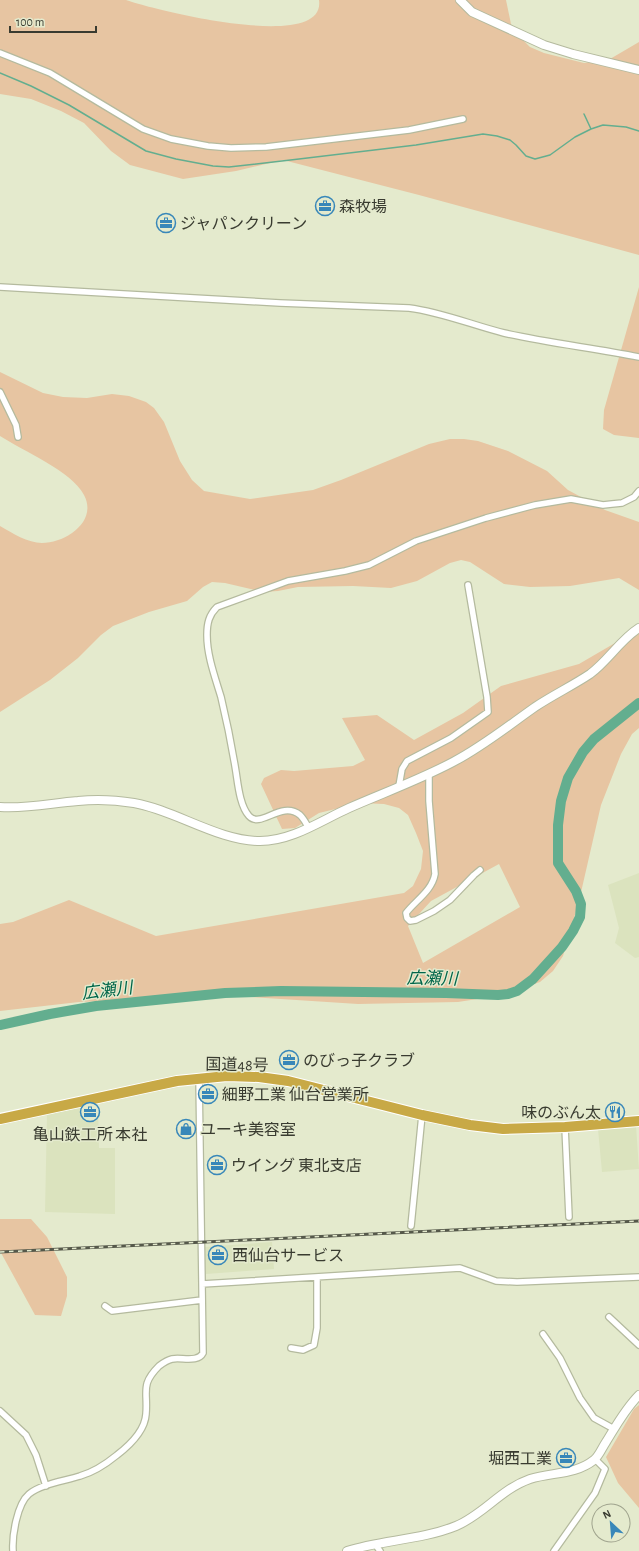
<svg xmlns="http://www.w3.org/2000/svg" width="639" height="1551" font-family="'Alegreya Sans','Noto Sans JP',sans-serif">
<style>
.built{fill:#dbe3be}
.green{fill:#e7c5a2;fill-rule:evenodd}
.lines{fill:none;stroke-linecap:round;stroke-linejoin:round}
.stream{stroke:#63ae8f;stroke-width:1.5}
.river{stroke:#63ae8f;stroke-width:10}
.street-casing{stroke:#b4ba9e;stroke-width:8}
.secondary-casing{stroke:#b4ba9e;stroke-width:10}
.highway-casing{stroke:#fff;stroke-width:12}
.street{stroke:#fff;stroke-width:5.5}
.secondary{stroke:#fff;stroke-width:8}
.highway{stroke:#c8a946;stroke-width:10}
.rail-casing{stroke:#55584a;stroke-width:3}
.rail{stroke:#e4eacd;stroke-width:1.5;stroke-dasharray:4.5;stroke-linecap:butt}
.labels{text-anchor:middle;stroke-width:3;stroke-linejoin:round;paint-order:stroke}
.poi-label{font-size:16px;fill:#393b30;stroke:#e4eacd;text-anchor:start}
.street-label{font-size:16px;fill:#393b30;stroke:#e4eacd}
.water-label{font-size:17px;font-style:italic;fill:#00664a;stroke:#e4eacd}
</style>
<rect width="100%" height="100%" fill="#e4eacd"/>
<path class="built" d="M639,873V957L635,958L615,943L619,928L608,885Z
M98,1105L99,1148H115V1214L45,1212L47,1114Z
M636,1126L639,1169L602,1172L598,1129Z
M272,1242L274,1269L206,1274L204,1247Z"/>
<path class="green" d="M0,0H126C151,9 327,54 319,0H506L511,24L518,35L530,47L544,53L584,63L610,59L639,42V255L419,195L283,160L236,171L183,179L130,165L111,151L84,123L61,111L31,99L0,94Z
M639,287V438L614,435L603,429L604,410Z
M0,372L43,393L63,397L87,398L112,394L129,396L146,402L154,408L164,422L180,461L192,480L204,491L250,499L313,490L341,480L429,444L450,439H464L478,441L508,451L547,471L568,490L605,510L639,522V590L619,578L570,586L530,587L504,584L470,562L461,560L450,563L417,581L391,588L353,586L298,587L278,591L263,592L225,583L212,582L203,587L187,601L149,612L113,626L101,635L78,658L50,680L0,712V526C12,533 28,543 42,543C66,543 98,521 84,495C72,471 23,451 0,436Z
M639,629V728L632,734L621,754L601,805L579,901L563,956L553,971L540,982L503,995L458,1002L358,1004L235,996L79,1002L0,1011V924L13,922L69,900L156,936L404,893L413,886L421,869L423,851L416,833L408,815L399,808L384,804L360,803L319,813L295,828L282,829L261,784L264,778L281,770L294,771L353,766L365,760L342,718L377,715L414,740L463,713L501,686L579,664ZM499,864L520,907L423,963L408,926L431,901Z
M0,1219H31L47,1237L67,1277V1296L61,1316L35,1315L0,1251Z
M639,1405V1508L618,1483L606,1457L634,1409Z"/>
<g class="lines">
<path class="stream" d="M0,73L31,86L69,105L146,151L176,159L213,166L229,167L299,159L416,145L483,134L497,136L510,140L516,145L526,156L535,159L550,155L575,137L591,129L603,125L626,127L639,131
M584,114L591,129"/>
<path class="river" d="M0,1025L50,1014L96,1006L225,993L281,991L446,993L498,995L508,994L517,991L533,979L562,947L573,931L580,917L581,904L576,891L558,863V825L561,801L568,778L583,752L594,739L639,703"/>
<g class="street-casing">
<path id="street" d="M0,53L50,73L143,129L171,139L208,146L231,148L266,147L409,130L463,119
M0,287L280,303L409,308C441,312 472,325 504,333C548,343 594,348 639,357
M0,392L16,425L18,437
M429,774V801L435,874C432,891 416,900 406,913L407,918L410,921L416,920L434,911L450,900L474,875L480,870
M399,786L402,769L407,761L451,738L488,712L487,697L468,585
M308,827C306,823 303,818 300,815C281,800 261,829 249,816C240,806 238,785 236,772C232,747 227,722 221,697C215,677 207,656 207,635C207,623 209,615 217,607L288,581L345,571L369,565L416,541L486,518L535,505L571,499L603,505L612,504L622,503L634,497L639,491
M565,1127L569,1217
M411,1226L422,1115
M202,1284L460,1268L496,1281L517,1282L639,1277
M105,1306L112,1311L202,1300
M609,1317L639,1345
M543,1334L560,1358L580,1398L594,1418L614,1429
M291,1348L303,1350L314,1345L317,1328V1277
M0,1411L26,1435L36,1455L46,1486
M375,1544L380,1551
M13,1551C12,1536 17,1504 29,1494C41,1484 65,1481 80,1476C94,1472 106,1464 117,1455C130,1445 145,1431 146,1414C148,1391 140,1385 159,1366C163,1363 167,1360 172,1359C181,1357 198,1363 203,1353L199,1078
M554,1551L595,1493L605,1469L595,1459"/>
</g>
<g class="secondary-casing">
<path id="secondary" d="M460,0L472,12L544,45L573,54L639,70
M0,807C26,809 52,803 78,801C96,799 116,800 134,803C175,810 218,841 260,841C292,841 320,821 349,808C383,793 419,780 453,762C482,747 508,726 535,707C553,695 572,686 590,674C608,661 620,640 639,628
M347,1551C382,1540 421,1540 456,1526C483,1515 501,1489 530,1479C552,1472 575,1475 594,1460C599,1456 602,1448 606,1442C616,1426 625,1409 639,1395"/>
</g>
<g class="highway-casing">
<path id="highway" d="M0,1119L177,1081L227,1076L259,1077L288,1081L422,1115L470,1125L503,1129L565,1127L639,1121"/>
</g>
<use href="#street" class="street"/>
<use href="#secondary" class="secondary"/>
<use href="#highway" class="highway"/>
<g class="rail-casing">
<path id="rail" d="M0,1252L639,1221"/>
</g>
<use href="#rail" class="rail"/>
</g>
<defs>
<g id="office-ring" transform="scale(1)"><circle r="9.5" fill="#e4eacd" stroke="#3887b9" stroke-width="1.5"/><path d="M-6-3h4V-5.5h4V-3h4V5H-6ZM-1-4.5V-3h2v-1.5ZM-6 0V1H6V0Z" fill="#3887b9"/></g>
<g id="restaurant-ring" transform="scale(1)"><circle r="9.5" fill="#e4eacd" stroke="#3887b9" stroke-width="1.5"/><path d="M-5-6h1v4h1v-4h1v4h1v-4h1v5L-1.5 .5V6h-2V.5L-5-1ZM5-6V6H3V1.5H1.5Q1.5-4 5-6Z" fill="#3887b9"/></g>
<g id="shop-ring" transform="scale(1)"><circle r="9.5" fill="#e4eacd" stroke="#3887b9" stroke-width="1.5"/><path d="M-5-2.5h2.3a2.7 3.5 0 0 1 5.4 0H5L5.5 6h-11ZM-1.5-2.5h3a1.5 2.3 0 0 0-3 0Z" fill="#3887b9"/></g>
</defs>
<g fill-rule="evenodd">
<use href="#office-ring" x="325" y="206"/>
<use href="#office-ring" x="166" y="223"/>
<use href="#office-ring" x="289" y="1060"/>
<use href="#office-ring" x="208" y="1094"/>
<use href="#office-ring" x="90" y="1112"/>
<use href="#restaurant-ring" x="615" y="1112"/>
<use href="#shop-ring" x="186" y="1129"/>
<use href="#office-ring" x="217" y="1165"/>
<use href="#office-ring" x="218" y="1255"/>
<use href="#office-ring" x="566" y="1458"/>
</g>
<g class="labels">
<g class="poi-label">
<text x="339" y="212">森牧場</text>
<text x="180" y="229">ジャパンクリーン</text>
<text x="303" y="1066">のびっ子クラブ</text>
<text x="222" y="1100">細野工業 仙台営業所</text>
<text x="601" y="1118" text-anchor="end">味のぶん太</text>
<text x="200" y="1135">ユーキ美容室</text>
<text x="90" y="1140" text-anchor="middle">亀山鉄工所 本社</text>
<text x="231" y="1171">ウイング 東北支店</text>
<text x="232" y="1261">西仙台サービス</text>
<text x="552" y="1464" text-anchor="end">堀西工業</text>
</g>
<g class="street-label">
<text transform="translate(237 1064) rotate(1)" y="6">国道48号</text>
</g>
<g class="water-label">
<text transform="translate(432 978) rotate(1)" y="6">広瀬川</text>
<text transform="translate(107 990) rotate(-7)" y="6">広瀬川</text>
</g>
</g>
<g transform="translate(611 1523) rotate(334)"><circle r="19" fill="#e4eacd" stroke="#a0a48e"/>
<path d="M0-3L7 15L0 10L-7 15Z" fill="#3887b9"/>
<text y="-6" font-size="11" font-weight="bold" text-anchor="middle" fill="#393b30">N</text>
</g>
<path d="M10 26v6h86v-6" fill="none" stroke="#393b30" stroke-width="2"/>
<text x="16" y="26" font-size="12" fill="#393b30" stroke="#e4eacd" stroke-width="3" paint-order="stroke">100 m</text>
</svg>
